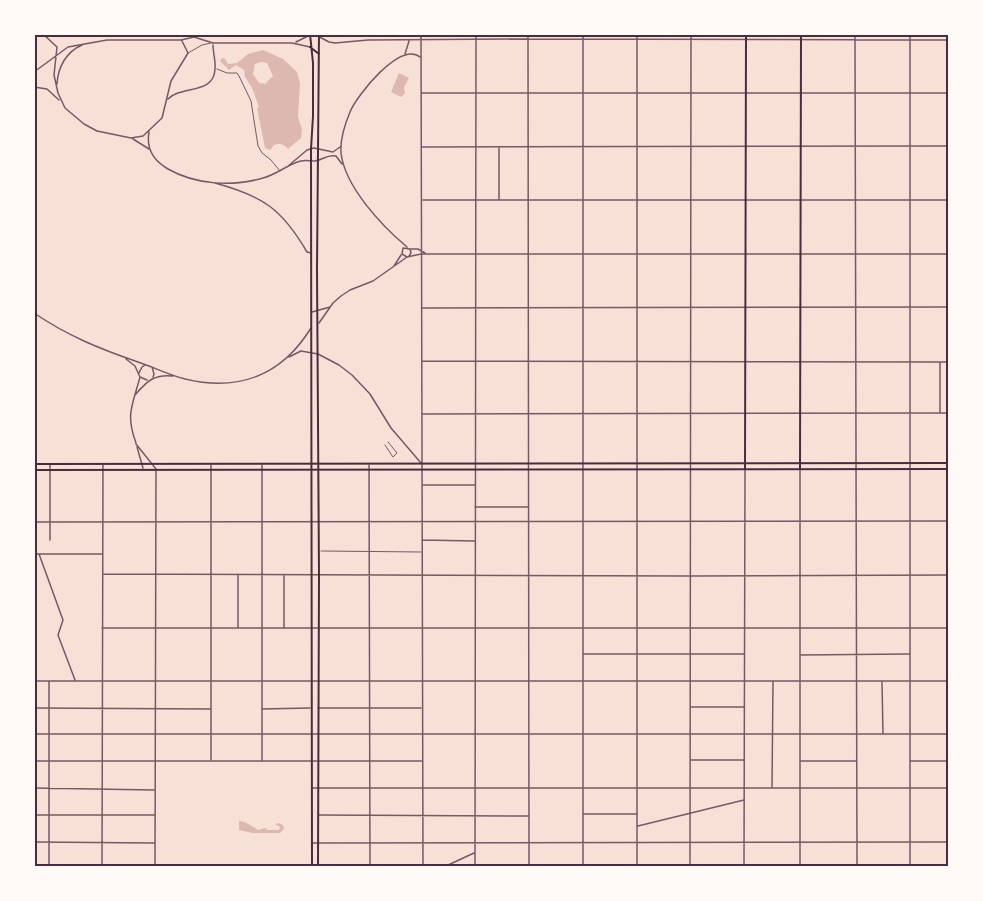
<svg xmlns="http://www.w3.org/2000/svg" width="983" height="901" font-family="'PT Serif',serif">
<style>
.water{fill:#dcb8b0;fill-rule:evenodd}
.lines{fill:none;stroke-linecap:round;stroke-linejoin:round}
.service{stroke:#755966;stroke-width:1}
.pedestrian{stroke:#755966;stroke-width:1}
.minor{stroke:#755966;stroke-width:1.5}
.tertiary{stroke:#755966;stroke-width:1.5}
.secondary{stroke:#4a2c40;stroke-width:2}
.primary{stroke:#4a2c40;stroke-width:2}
.neatline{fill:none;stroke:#4a2c40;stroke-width:2}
</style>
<rect width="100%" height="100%" fill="#f7e1d7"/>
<path class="water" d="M263,50L283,59L297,72L300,83L298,117L302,129L301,138L288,149C284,144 280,143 274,145L270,150L265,148L257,108L259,107L252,88L245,77L244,70L236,65L229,70L220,61L222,58L225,59L228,64L237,63L248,54ZM261,62L267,63L273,76L265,84L259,83L253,74L255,64Z
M399,73L409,78L404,87L405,93L401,97L391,92Z
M239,821L245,822L258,830L265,828L267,830H279L280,827L275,824L279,823L283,825L284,829L280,833H253L239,830Z"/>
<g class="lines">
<path class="service" d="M385,445L393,457L397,453L388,442
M321,551L421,552"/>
<path class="pedestrian" d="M188,53L202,45L211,43
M217,69L227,73H237L239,76L251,101L258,146L262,153L271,160L280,171"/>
<path class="minor" d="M43,34L57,47L54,75L58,93L65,108L84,124L97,131L131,138L143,136L162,118L171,81L188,53L182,41
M314,34L329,42L335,43L368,40L528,39L948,40
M421,34L423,866
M528,34L529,866
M583,34V866
M855,34L857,866
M296,42L310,35
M405,54L409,41
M34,72L68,47L107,40H181L194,37L213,43H292L310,47
M57,84C58,67 66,52 82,45
M34,87L47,89L59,100
M422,93H948
M168,99C181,85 214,95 215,69C216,61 213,53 213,45
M149,132C146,149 154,161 168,169C196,185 233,187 263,178C276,175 288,164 301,161C305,160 310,161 315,161C323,160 327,154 336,156L342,164
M133,139L149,149
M422,147L948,146
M499,148V199
M287,167L307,150L314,148L333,152L340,147
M215,183C263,196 282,209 307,252L311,253
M423,200H948
M407,247C382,226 345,187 341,153C340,141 345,124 350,112C357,95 400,41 420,57
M410,249H418L425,253
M409,256L411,253L410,249L403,248L402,254L407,257L421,254H948
M394,266L401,255
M422,308L948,307
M312,312L330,307
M34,313C68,336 100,349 138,362C153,367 169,375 185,379C239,392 282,375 311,328
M319,323L333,303L341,296L350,290L373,281L407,257
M289,357L301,351L318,354L339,365L352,375L370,394L391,428L421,463
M126,359L135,366L140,377L147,380
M422,361L948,362
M152,367L154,374L153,377
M139,373L142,367L145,365
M135,395C147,381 154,374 173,376
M940,413V363
M422,414L948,413
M136,443C125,414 133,404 140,377
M136,444L156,469L155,866
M137,447L143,468
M211,465V760
M369,465L370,866
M422,485H475
M475,507H528
M34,522L948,521
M50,540V464
M422,540L475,541
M34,554H102
M39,554L63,620L58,635L75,680
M103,574L691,576L948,575
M238,575V628
M102,628H948
M284,628V575
M584,654H744
M800,655L909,654
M34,681H948
M49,681V866
M882,682L883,734
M691,707H744
M34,708L210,709
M318,708H421
M262,709L310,708
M34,734H948
M691,760H744
M262,761V465
M319,761H422
M800,761H856
M910,761H948
M34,788L154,790
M312,788H948
M772,788L773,682
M584,814H636
M34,815H154
M319,815L528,816
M638,826L744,800
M34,842L154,843
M313,843L948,842
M102,866L103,465
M446,866L474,853
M475,866L476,34
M637,866V34
M690,866L691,34
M744,866L745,469
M800,866V469
M910,866V34"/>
<path class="tertiary" d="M34,761H317"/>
<path class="secondary" d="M745,469L746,34
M800,469L801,34"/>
<path class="primary" d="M310,34L313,63V116L311,149L312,866
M310,47L319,54
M34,464L948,463
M34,470L948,469
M318,866L319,575L317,269L319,34"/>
</g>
<rect width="983" height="901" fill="none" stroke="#fffaf5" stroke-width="72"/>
<rect x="36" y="36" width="911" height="829" class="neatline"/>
</svg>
